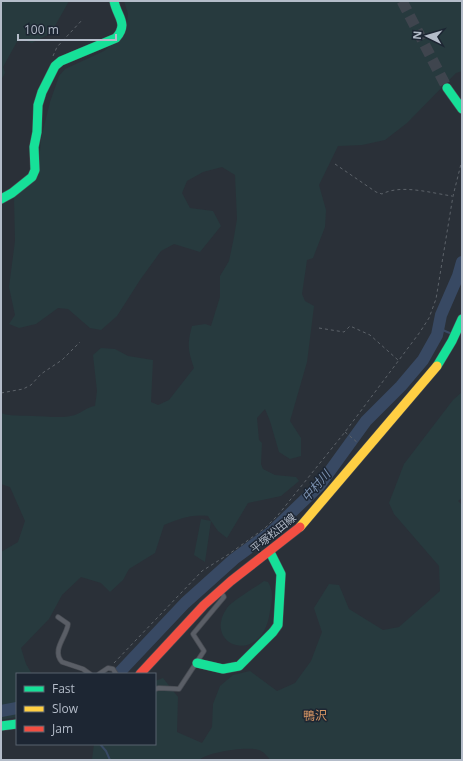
<svg xmlns="http://www.w3.org/2000/svg" width="463" height="761" font-family="'Open Sans','Noto Sans JP',sans-serif">
<style>
.green{fill:#273a3e}
.lines{fill:none;stroke-linecap:round;stroke-linejoin:round}
.stream{stroke:#384963;stroke-width:2}
.river{stroke:#384963;stroke-width:12}
.secondary-tunnel{stroke:#3f454e;stroke-width:11;stroke-dasharray:11 5.5;stroke-linecap:butt}
.lane-casing{stroke:#484c53;stroke-width:5.5}
.fast-casing{stroke:#484c53;stroke-width:10}
.slow-casing{stroke:#484c53;stroke-width:10}
.jam-casing{stroke:#484c53;stroke-width:10}
.path{stroke:#5d636a;stroke-width:1;stroke-dasharray:3 3;stroke-linecap:butt}
.lane{stroke:#5a5e66;stroke-width:4}
.fast{stroke:#16e098;stroke-width:9}
.slow{stroke:#ffcf43;stroke-width:9}
.jam{stroke:#f24e42;stroke-width:9}
.labels{text-anchor:middle;stroke-width:3;stroke-linejoin:round;paint-order:stroke}
.street-label{font-size:11px;fill:#b4bcc9;stroke:#1d2633}
.water-label{font-size:12px;font-style:italic;fill:#7c92b1;stroke:#1d2633}
.neighbourhood-label{font-size:12px;fill:#d59563;stroke:#1d2633}
</style>
<rect width="100%" height="100%" fill="#2a3038"/>
<path class="green" d="M1,1H69L51,33L32,43L19,38L3,67L5,73L1,80Z
M124,1H462V71L456,73L407,123L385,140L362,145L338,146L319,185L326,210L325,227L313,258L307,260L302,294L305,301L314,306L307,362L290,421L301,438V456L290,459L279,452L270,421L265,409L257,418L259,440L262,443L261,464L263,469L275,475L296,477L299,481L281,496L248,503L227,538L218,531L211,521L205,562L194,555L201,519L211,521L208,516C190,514 180,519 164,525L155,553L129,569L123,580L110,592L101,583L81,577L62,595L49,619L21,648L26,664L32,674H17V717L1,720V552L18,542L25,521L10,487L1,484V413C11,417 21,415 32,416C48,416 60,419 75,415C83,412 87,407 95,406L97,391L93,355L101,348L115,349L128,356L153,360L151,402L158,405L169,400L194,368C188,350 187,345 192,326L205,324L211,326L220,297V276L229,261L234,237L237,219L235,175L222,167L203,172L187,181L182,193L190,208L213,211L221,226L200,252L174,244L161,251L140,280L117,316L101,330L90,328L68,309L58,308L36,324L19,328L9,324L15,315L9,287L15,241L14,198L38,174L41,139L50,102L59,76L65,69L104,51L126,31L128,14Z
M462,392V498L458,501L462,505V760H270C268,757 265,753 261,751C250,745 208,752 199,760H92L94,744H155V681L163,678L178,697L177,732L202,743L212,727L213,704L220,686L233,675L250,671L277,691L295,683L311,661L322,632L314,608L329,584L339,585L349,609L383,630L399,627L440,591L439,566L394,514L389,503L404,464L453,400Z
M264,581L268,582C274,591 272,601 270,611C263,668 201,646 227,608C233,600 255,588 264,581Z"/>
<g class="lines">
<path class="stream" d="M438,328L452,334
M100,744L106,751L110,760"/>
<path class="river" d="M118,674L185,603L234,559L271,532L319,486L366,421L401,386L423,360L437,335L441,315L458,276L462,262
M1,711L17,708"/>
<path class="secondary-tunnel" d="M402,1L447,88"/>
<g class="lane-casing">
<path id="lane" d="M58,617L68,624C67,636 51,650 62,662L83,669L90,674
M99,674L108,668L113,669L116,674
M155,689L159,688L179,689L204,651L193,634L224,597L221,592"/>
</g>
<g class="fast-casing">
<path id="fast" d="M447,88L462,109
M1,199L12,193L32,177L35,170L34,147L37,132L38,105L42,92L55,66L61,61L116,38C129,23 117,17 114,1
M437,366L452,341L462,319
M197,663L223,669L239,666L273,632L278,625L281,574L270,552
M1,726L17,724"/>
</g>
<g class="slow-casing">
<path id="slow" d="M300,527L437,366"/>
</g>
<g class="jam-casing">
<path id="jam" d="M140,674L204,605L231,581L300,527"/>
</g>
<path class="path" d="M53,56L57,47L83,19
M462,147V157
M335,164L376,192L382,194C401,184 431,193 452,196
M319,328L344,332L350,326L370,335L398,360
M1,393L23,389L31,385L41,374L62,360L80,342
M345,432L358,443
M114,663L202,571L229,554L265,528L278,515L345,432L420,332L429,318L436,299L453,196L462,160"/>
<use href="#lane" class="lane"/>
<use href="#fast" class="fast"/>
<use href="#slow" class="slow"/>
<use href="#jam" class="jam"/>
</g>
<g class="labels">
<g class="street-label">
<text transform="translate(273 533) rotate(-39)" y="4">平塚松田線</text>
</g>
<g class="water-label">
<text transform="translate(316 486) rotate(-49)" y="4">中村川</text>
</g>
<g class="neighbourhood-label">
<text x="315" y="720">鴨沢</text>
</g>
</g>
<rect width="463" height="761" fill="none" stroke="#b4bcc9" stroke-width="4"/>
<rect x="16" y="673" width="140" height="72" fill="#1d2633" stroke="#59626f"/>
<rect x="24" y="686" width="20" height="6" fill="#16e098" stroke="#59626f"/>
<text x="52" y="693" font-size="12" fill="#b4bcc9">Fast</text>
<rect x="24" y="706" width="20" height="6" fill="#ffcf43" stroke="#59626f"/>
<text x="52" y="713" font-size="12" fill="#b4bcc9">Slow</text>
<rect x="24" y="726" width="20" height="6" fill="#f24e42" stroke="#59626f"/>
<text x="52" y="733" font-size="12" fill="#b4bcc9">Jam</text>
<g transform="translate(427 36) rotate(275)" stroke="#1d2633" stroke-width="3" paint-order="stroke">
<path d="M0-3L7 15L0 10L-7 15Z" fill="#b4bcc9"/>
<text y="-6" font-size="11" font-weight="bold" text-anchor="middle" fill="#b4bcc9">N</text>
</g>
<path d="M18 34v6h98v-6" fill="none" stroke="#b4bcc9" stroke-width="2"/>
<text x="24" y="34" font-size="12" fill="#b4bcc9" stroke="#1d2633" stroke-width="3" paint-order="stroke">100 m</text>
</svg>
